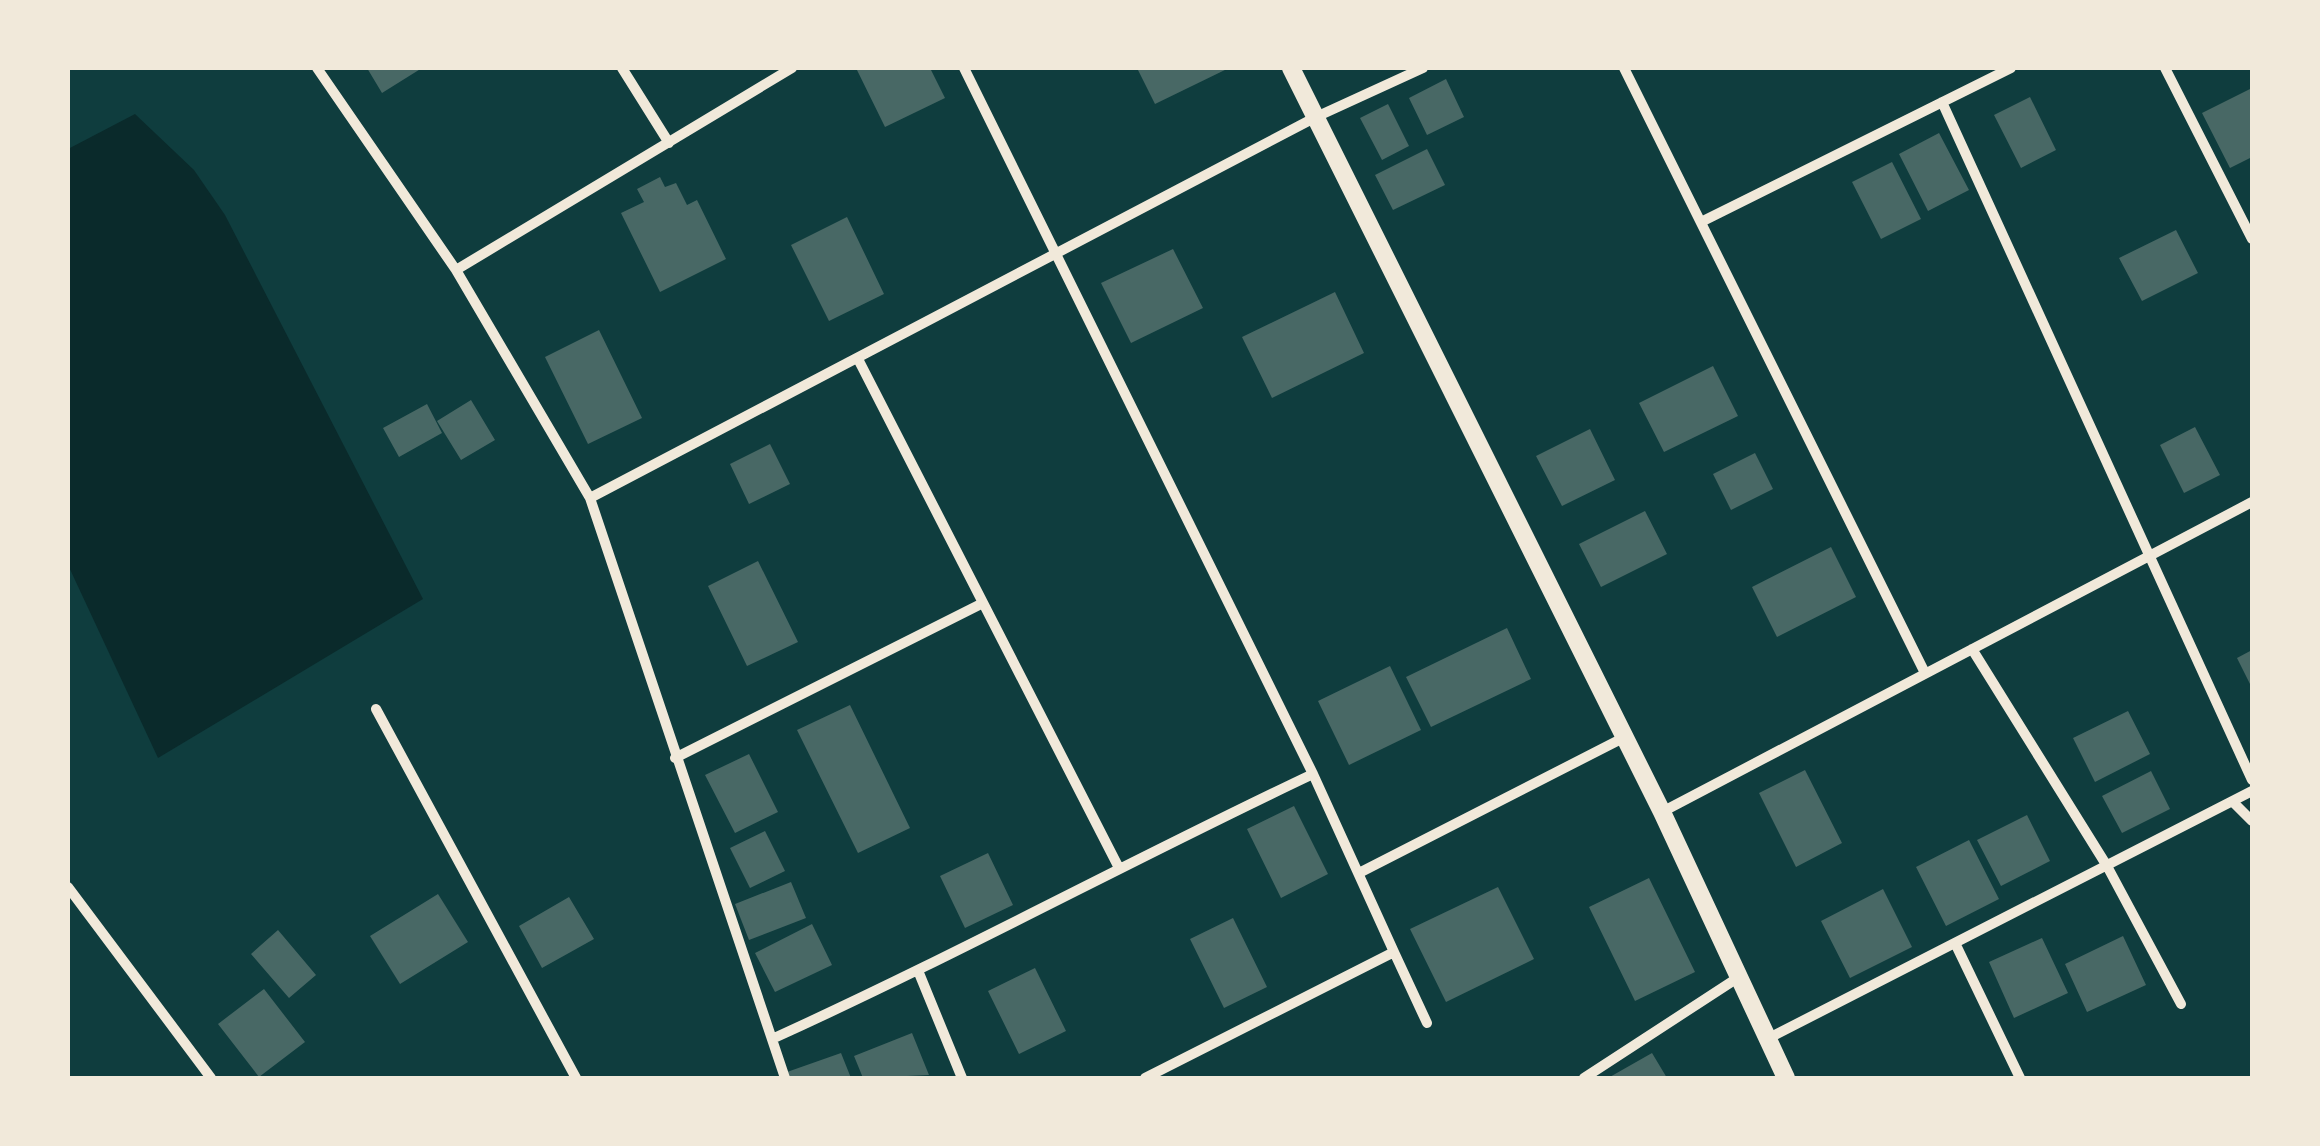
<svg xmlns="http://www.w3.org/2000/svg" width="2320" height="1146" font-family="Signika,sans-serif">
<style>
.water{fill:#0a2a2b}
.building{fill:#486865}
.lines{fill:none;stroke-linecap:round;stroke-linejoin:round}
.minor{stroke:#f1e9da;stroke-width:10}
.tertiary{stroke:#f1e9da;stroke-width:18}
</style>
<rect width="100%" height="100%" fill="#0f3d3e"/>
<path class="water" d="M135,114L194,170L225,215L423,599L158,758L68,565V149Z"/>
<path class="building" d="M367,68H422L382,93Z
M856,68H930L945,98L885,127Z
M1137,68H1229L1155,104Z
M1446,79L1464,117L1427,135L1409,98Z
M2252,88V157L2230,168L2202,113Z
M2030,97L2056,150L2021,168L1994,115Z
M1388,104L1409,146L1382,160L1360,118Z
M1939,133L1969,190L1928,211L1899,154Z
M1427,149L1445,185L1393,210L1375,175Z
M1892,162L1921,219L1881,239L1852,182Z
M660,177L665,187L676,183L687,205L697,200L726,259L660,292L621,213L644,202L637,189Z
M847,217L884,294L829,321L791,245Z
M2176,230L2198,273L2142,301L2119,258Z
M1173,249L1203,308L1131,343L1101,283Z
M1335,292L1364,353L1272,398L1242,337Z
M599,330L642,418L588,444L545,357Z
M1713,366L1738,416L1664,452L1639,403Z
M471,400L495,440L461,460L437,421Z
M427,404L442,433L399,457L383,428Z
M2195,427L2220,475L2184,493L2160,445Z
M1590,429L1615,480L1562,506L1536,456Z
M770,444L790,484L749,504L730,464Z
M1755,453L1773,489L1731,510L1713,474Z
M1645,511L1667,554L1601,587L1579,544Z
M1831,547L1856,597L1777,637L1752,587Z
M758,561L798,642L747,666L708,586Z
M1507,628L1531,679L1431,727L1406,677Z
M2252,650V688L2237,658Z
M1390,666L1421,730L1349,765L1318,701Z
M850,705L910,828L858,853L797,730Z
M2128,711L2150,754L2095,782L2073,738Z
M749,754L778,812L735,833L705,775Z
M1805,770L1842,843L1796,867L1759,793Z
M2151,771L2170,809L2122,833L2102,796Z
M1294,806L1328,874L1281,898L1247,829Z
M2027,815L2050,861L2001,886L1977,840Z
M765,831L785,871L750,888L730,848Z
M1969,840L1999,899L1946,926L1916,867Z
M988,853L1013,905L965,928L940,876Z
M1649,878L1695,972L1635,1001L1589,907Z
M791,882L806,918L749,940L735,904Z
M1498,887L1534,959L1446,1002L1410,929Z
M1883,889L1912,947L1850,978L1821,921Z
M438,894L468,942L400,984L370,936Z
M569,897L594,939L542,968L519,926Z
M1233,918L1267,987L1224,1008L1190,939Z
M812,924L832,965L775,992L755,953Z
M278,930L316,975L289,998L251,954Z
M2123,936L2146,985L2087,1012L2065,964Z
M2042,938L2068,993L2014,1018L1989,962Z
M1035,968L1066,1031L1019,1054L988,991Z
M264,989L305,1042L259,1077L218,1024Z
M912,1033L929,1075L863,1078L854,1056Z
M841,1053L851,1078H789L787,1072Z
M1652,1053L1667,1078H1608Z"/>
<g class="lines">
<path class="minor" d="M317,68L456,270L590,498L785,1078
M622,68L669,143
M964,68L1313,774L1394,952L1145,1078
M1624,68L1925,673
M2165,68L2252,239
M1942,102L2252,780
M1701,222L2011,68
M456,270L792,68
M858,359L1118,866
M590,498L1316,117L1423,68
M1972,649L2107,866L2181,1004
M376,709L576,1078
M675,758L983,603
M2233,802L2252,821
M1662,812L2252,502
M1359,873L1625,737
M68,887L211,1078
M1955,943L2020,1078
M1394,952L1427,1023
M919,973L962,1078
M772,1039C955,956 1131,860 1313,774
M1767,1039L2252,791
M1584,1078L1739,977"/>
<path class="tertiary" d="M1291,68L1662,812L1786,1078"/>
</g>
<rect width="2320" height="1146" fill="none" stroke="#f1e9da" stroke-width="140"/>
</svg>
